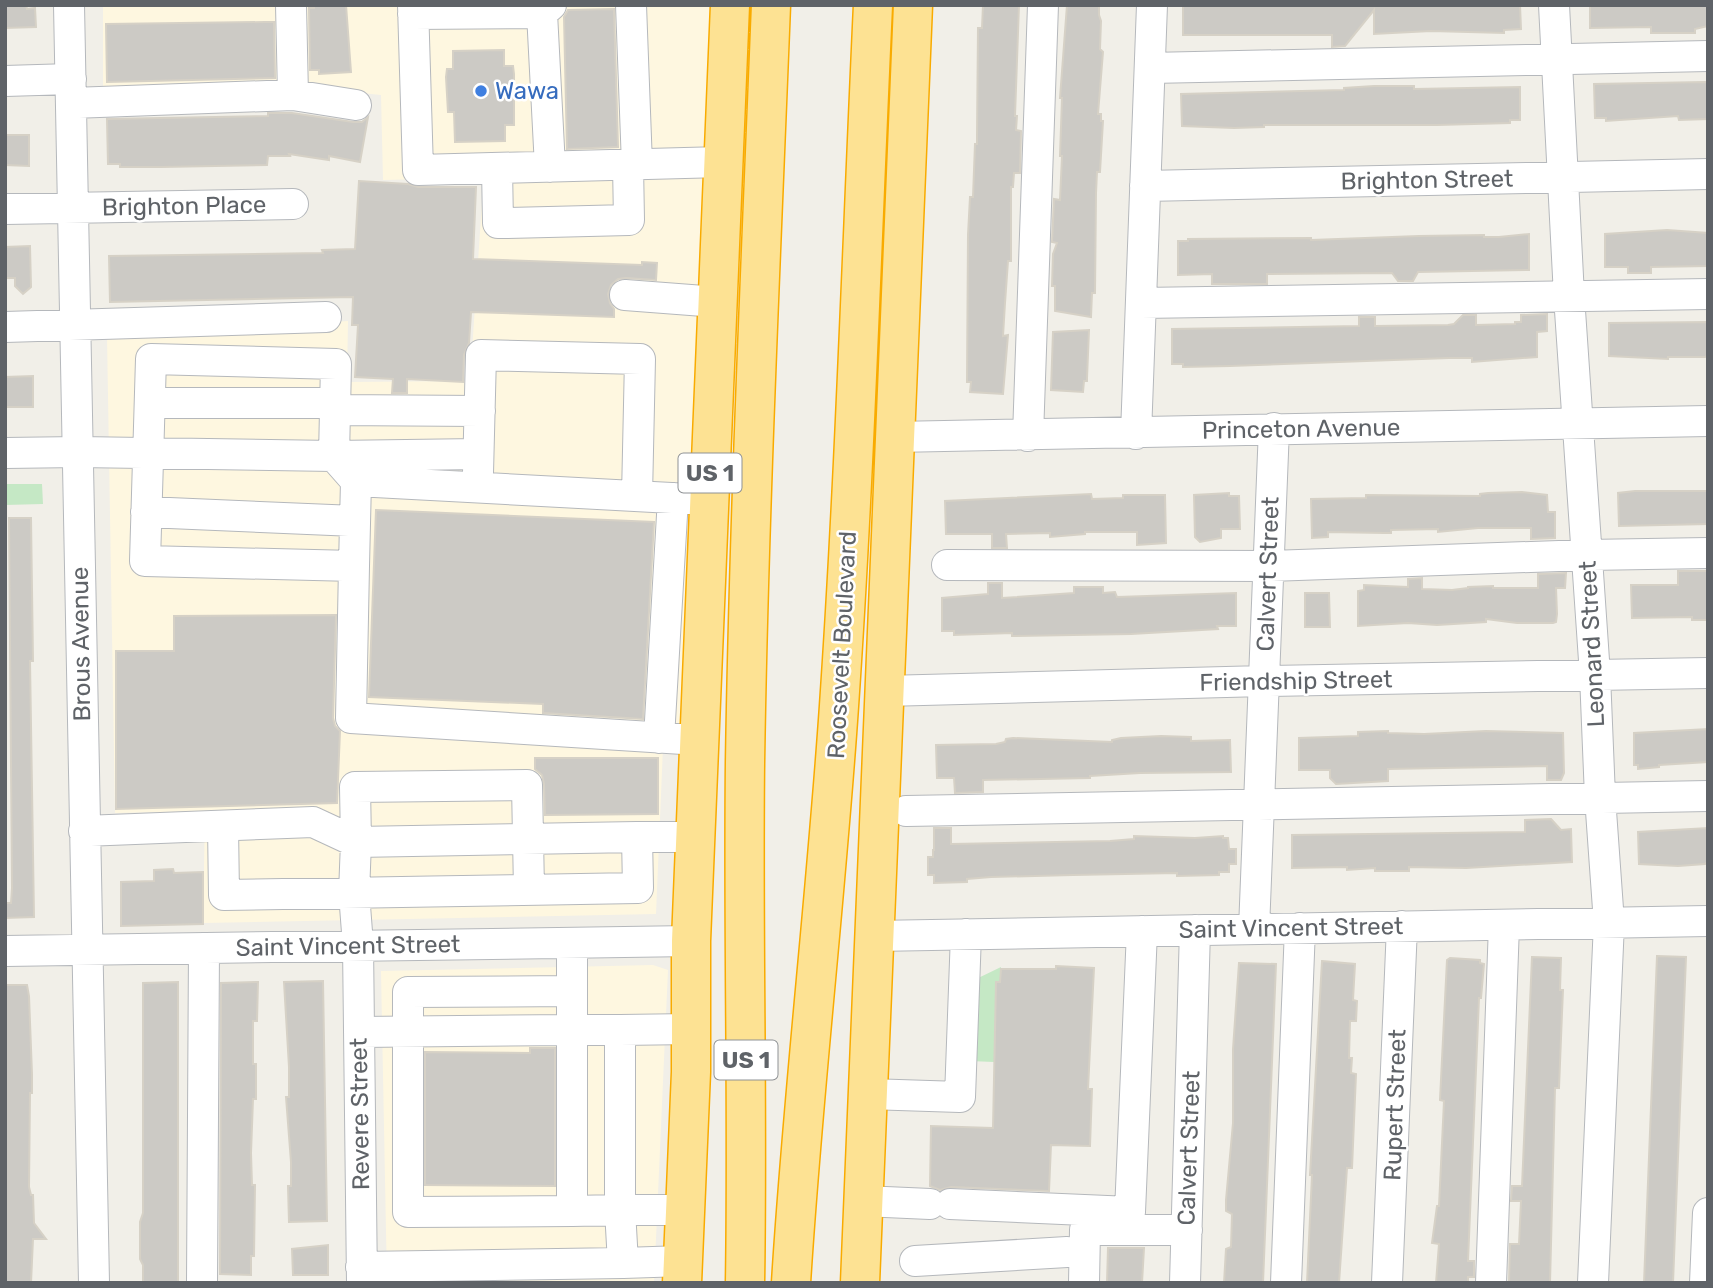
<svg xmlns="http://www.w3.org/2000/svg" width="1713" height="1288" font-family="Rubik,sans-serif">
  <style>
    .commercial { fill: #fef7e0 }
    .green { fill: #c5e8c5 }
    .building { fill: #cccac5; stroke: #d6d1c6; stroke-width: 2 }
    .lines { fill: none; stroke-linecap: round; stroke-linejoin: round }
    .minor-casing { stroke: #b5b8bc; stroke-width: 32 }
    .highway-casing { stroke: #f9ab00; stroke-width: 41 }
    .minor { stroke: #fff; stroke-width: 30 }
    .highway { stroke: #fde293; stroke-width: 38 }
    .shop-dot { fill: #3f7fe0; stroke: #fff; stroke-width: 2.5 }
    .labels { text-anchor: middle; stroke-width: 5; stroke-linejoin: round; paint-order: stroke }
    .shield { fill: #fff; stroke: #8f9295; stroke-width: 2 }
    .shield-label { font-size: 23px; font-weight: bold; fill: #5f6368 }
    .shop-label { font-size: 24px; fill: #366cbe; stroke: #fff; text-anchor: start }
    .street-label { font-size: 24px; fill: #5f6368; stroke: #fff }
  </style>
  <rect width="100%" height="100%" fill="#f1efe8"/>
  <!-- commercial -->
  <path class="commercial" d="M103,5h611l-30,743 -21,-1 -7,167 -453,9 2,-112 -90,2 -8,-477 241,-15 -1,61 123,-1 13,-194 -5,-7 -8,-2 -87,2 -2,-85 -76,-8 -202,9z
    M653,965l15,5 -14,313h-267l-6,-312z"/>
  <!-- green -->
  <path class="green" d="M5,484h37l1,20 -38,1z
    M1001,967l-1,14 -4,1 -2,80 -24,-1 2,-80z"/>
  <!-- building -->
  <path class="building" d="M5,5h21l1,4 8,-1 1,19 -31,1z
    M314,5h32l5,67 -32,2v-4h-9l-1,-62h5z
    M983,5h36l-4,111h2l-1,14 5,1 -1,42h-6l-1,14h-2v74h-3l-3,42 -2,33 5,-1 -5,59 -33,-2 1,-10h-4l1,-147 2,-38h3l2,-53h2v-7l1,-109h4z
    M1067,5h32v10l2,6 -1,28 3,3 -5,62h3v7h2l-3,51h-3l-1,21 -1,100h-3l-1,24 -36,-6v-25h-3l1,-32 4,-11 -5,-1 2,-43 6,1 2,-44h-2l2,-58h-2z
    M1183,5h337l1,24 -17,1v3l-73,-2 -57,3v-24l-29,36 -13,1v-12h-149z
    M1590,5h118v21l-13,3v4h-44v-6l-61,1z
    M614,9l4,138 -51,2 -3,-132 4,-7z
    M265,22h9l1,56 -168,4 -1,-58z
    M504,50v16h9l1,8v51h-9v16l-50,1 -1,-30h-6l-2,-35 1,-8h6v-18z
    M1705,82l3,1v36l-29,1 -1,-4 -72,5v-3h-11l-1,-34z
    M1374,86h40v3l106,-2v33h-10v3l-73,2h-173v2l-30,1 -52,-2 -1,-32 163,-4v-2z
    M268,113h24l61,9h9l6,-5 -8,45 -31,-6v4l-40,-6 1,2h-22l-1,9 -106,2h-41v-3h-12l-1,-45 161,-3z
    M5,135h24v31l-24,-1z
    M359,181l49,3 10,3h58l-3,72 169,6v-3l15,1 -1,17 -30,-2 -8,1 -7,6 -3,9 2,9 4,6v8l-143,-5 -2,31 -5,12 -1,27 -56,-3v14h-15l1,-14 -38,-2 3,-52h-6l1,-28 -243,5 -1,-46 214,-3 -1,-3 33,-1z
    M1667,230l41,3v33l-57,1v6h-23v-6h-23v-33z
    M1529,234v36l-111,2 -5,9h-15l-6,-8 -125,1v10h-55v-10l-34,1v-34h10v-2l123,-1v2l108,-4 65,-1v2h15z
    M30,246l1,41 -8,7 -8,-8v-8h-10v-31z
    M1547,314v17l-10,1v25l-65,5v-4h-23l-219,8 -47,1v-3h-11v-35l187,-3v-9h16v9l73,-1 6,-1 9,-9h13v10l39,-1v-2h6v-7z
    M1708,322v33l-3,2h-37v2l-59,-3v-33z
    M1089,330l-2,48v3h-3l-1,11 -32,-2 2,-58z
    M33,376v31h-28v-30z
    M1635,491h73v33l-89,2 -1,-33z
    M1522,492l25,3 1,17h7v26l-24,1v-11h-53l-40,4v-3l-47,1v3h-7l-56,-1v5l-16,1 -1,-39 55,-1v-3l114,1v-2l8,-1z
    M1229,493v3h10l1,33h-19v9l-21,4 -5,-5 -1,-42z
    M1091,494l1,5 31,-1v-3h42l1,48 -29,2v-13h-52v2l-35,3v-4l-44,1 1,14h-15v-14h-46l-1,-33z
    M376,510l278,12 -11,197 -100,-6v-9l-174,-7z
    M9,518h22l2,143h-3l4,256 -29,1v-15h6l1,-15z
    M1678,571h30v49h-16v-3l-60,1 -1,-33h47z
    M1566,573l-1,15h-9l1,26 -1,8 -3,1h-36l-31,-4v3l-49,3 -29,-2 -50,3v-35l6,-1v-5l44,2v-8l14,-1v11l30,1 16,-2v-1l25,-1v2h45v-14z
    M988,583h14v15l72,-5v-6h29v6l12,-1 2,5 119,-4v33h-19l1,3 -87,5 -119,2v-3l-58,2v-4h-12v-33l46,-4z
    M1305,593h24l1,34h-25z
    M336,615l-3,103 2,8 5,5 -3,72 -221,6v-158h58v-35z
    M1708,729v33l-49,3v2l-10,1 -11,1v-4h-4v-32z
    M1388,731v2l36,1 62,-3 77,2 1,40 -3,7h-14v-14l-159,3v12l-52,3 -6,-6v-8h-31v-32l59,-2v-4z
    M1161,736l30,1v4l39,-1 1,32 -91,1 -50,3v2l-107,2v12l-28,1 -1,-15h-17l-1,-33 60,-1 9,-2 1,-3 7,-1 99,4v-2l9,-2z
    M535,758h123v56l-113,1 -1,-31 -2,-9 -7,-6z
    M1551,819l10,11 10,-1 1,33 -106,6 -57,-1v4h-34v-3l-28,2v-3l-55,1v-33l233,-3v-12z
    M934,828h17v16l159,-3 24,-2v-3l61,2 28,-2v2h5l1,11h7v15h-7v8h-10v3l-42,1v-3l-104,2 -82,2 -24,2v3l-33,1v-8h-6v-18h5v-7h1z
    M1708,828v33l-3,3 -27,2 -39,-2 -1,-32z
    M173,869l1,4 29,-1v52l-82,2v-44l33,-1v-11z
    M1657,956l29,1 -13,326h-29z
    M1532,957l29,1 -1,32h3l-1,23 -3,75h-4l-5,195h-41l1,-39h9l2,-43h-10l1,-15h10z
    M1450,958l30,2v3l4,1 -3,34h-2l-11,263h6v16h-6v6h-32l3,-39 -7,-1 5,-37h2l5,-105 -4,-1 2,-41 5,-99z
    M1322,961l33,3 -2,36 4,1 -1,20h-6l-1,37h3l-1,15 5,1 -4,94h-5l-8,115h-32l5,-108h-2z
    M1239,963l37,1 -13,319h-39l2,-34 5,-2 1,-33 -6,-3v-11l7,-77v-74z
    M1056,966l38,2 -6,121h4l-2,57 -39,-1 -2,46 -98,-4 -11,3 -10,-4 1,-60 62,2 3,-146h4l1,-13h55z
    M323,981l4,240 -38,1 -1,-36h3v-24l-5,-65h3v-30l-5,-85z
    M178,982v301h-35v-18l-3,-6v-37l3,-9v-230z
    M258,982l-1,39h-4v43h3v35h-3l-2,54 1,32h3l-1,71h-3v19l-31,-1 1,-291z
    M5,985h22l2,11 3,78v19h-2l-1,94 2,8h2l1,28 12,16h-13l-2,44h-26z
    M530,1048h25v138l-130,-1v-133l105,1z
    M328,1245v30h-35l-1,-26z
    M1108,1248h36l-2,35h-35z"/>
  <g class="lines">
    <!-- minor casing -->
    <g class="minor-casing">
      <path id="minor" d="M69,5c11,426 14,852 25,1278
        M291,5l2,90
        M413,5l5,165 304,-8
        M631,5l6,160
        M1554,5l15,291 26,379 5,122 9,126 -16,360
        M542,13l8,154
        M413,14l129,-1 9,-8
        M1150,68l558,-12
        M5,81l66,-2
        M72,103l221,-8 63,10
        M497,168l1,55h9l122,-3 -1,-55
        M1145,186l563,-12
        M5,209l288,-5
        M625,295l92,7
        M1141,303l567,-9
        M5,327l321,-10
        M150,403h185
        M335,410l145,1
        M1136,434l16,-429
        M1028,436l15,-431
        M895,437l813,-16
        M5,453l74,-1 255,4 22,25 353,19
        M478,473l3,-118 159,4 -3,137
        M356,481l-2,85 -209,-5 6,-202 185,5 -2,92 144,-2
        M146,512l209,9
        M947,565l322,1 318,-11 121,-2
        M354,566l-3,152 348,22
        M885,691l379,-10 444,-8
        M659,738l14,-240
        M906,811l802,-15
        M223,826l1,69c138,-2 276,-5 414,-7l-1,-51 -281,5 -1,-55 172,-2 2,105
        M84,831l229,-9 43,20 -2,51 4,52 4,338
        M637,837h58
        M1254,929l20,-501
        M874,936l834,-15
        M5,951l686,-10
        M572,991l-164,1v220l164,-1
        M359,1032l213,-2v-87
        M868,1094l92,3 6,-163
        M863,1201l67,3
        M950,1204l180,8 12,-281
        M685,1210h-65v-180l71,-1
        M915,1261l152,-9
        M623,1263l60,-2
        M361,1267l262,-4 -3,-53 -48,1v-181h48
        M202,1283l2,-335
        M1084,1283l1,-53h102
        M1185,1283l10,-353
        M1286,1283l14,-355
        M1387,1283l15,-357
        M1491,1283l13,-358
        M1705,1283l3,-70"/>
    </g>
    <!-- highway casing -->
    <g class="highway-casing">
      <path id="highway" d="M682,1283l9,-211v-131l39,-936
        M745,1283c3,-174 -2,-347 0,-520 4,-253 16,-505 26,-758
        M791,1283c12,-193 35,-385 48,-577 16,-233 23,-467 34,-701
        M860,1283l53,-1278"/>
    </g>
    <!-- minor -->
    <use href="#minor" class="minor"/>
    <!-- highway -->
    <use href="#highway" class="highway"/>
  </g>
  <!-- markers -->
  <circle class="shop-dot" cx="481" cy="91" r="7"/>
  <g class="labels">
    <!-- shield labels -->
    <g class="shield">
      <rect x="678.5" y="453.5" width="63" height="39" rx="5"/>
      <rect x="714.5" y="1040.5" width="63" height="39" rx="5"/>
    </g>
    <g class="shield-label">
      <text x="710" y="481">US 1</text>
      <text x="746" y="1068">US 1</text>
    </g>
    <!-- shop labels -->
    <g class="shop-label">
      <text x="495" y="99">Wawa</text>
    </g>
    <!-- street labels -->
    <g class="street-label">
      <text transform="translate(1427 180) rotate(-1)" y="8">Brighton Street</text>
      <text transform="translate(184 206) rotate(-1)" y="8">Brighton Place</text>
      <text transform="translate(1301 429) rotate(-1)" y="8">Princeton Avenue</text>
      <text transform="translate(1268 574) rotate(-88)" y="8">Calvert Street</text>
      <text transform="translate(81 644) rotate(-91)" y="8">Brous Avenue</text>
      <text transform="translate(1592 644) rotate(-93)" y="8">Leonard Street</text>
      <text transform="translate(842 645) rotate(-87)" y="8">Roosevelt Boulevard</text>
      <text transform="translate(1296 681) rotate(-1)" y="8">Friendship Street</text>
      <text transform="translate(1291 928) rotate(-1)" y="8">Saint Vincent Street</text>
      <text transform="translate(348 946) rotate(-1)" y="8">Saint Vincent Street</text>
      <text transform="translate(1395 1105) rotate(-88)" y="8">Rupert Street</text>
      <text transform="translate(360 1114) rotate(-91)" y="8">Revere Street</text>
      <text transform="translate(1189 1148) rotate(-88)" y="8">Calvert Street</text>
    </g>
  </g>
  <!-- border -->
  <rect width="1713" height="1288" fill="none" stroke="#5f6368" stroke-width="14"/>
</svg>
